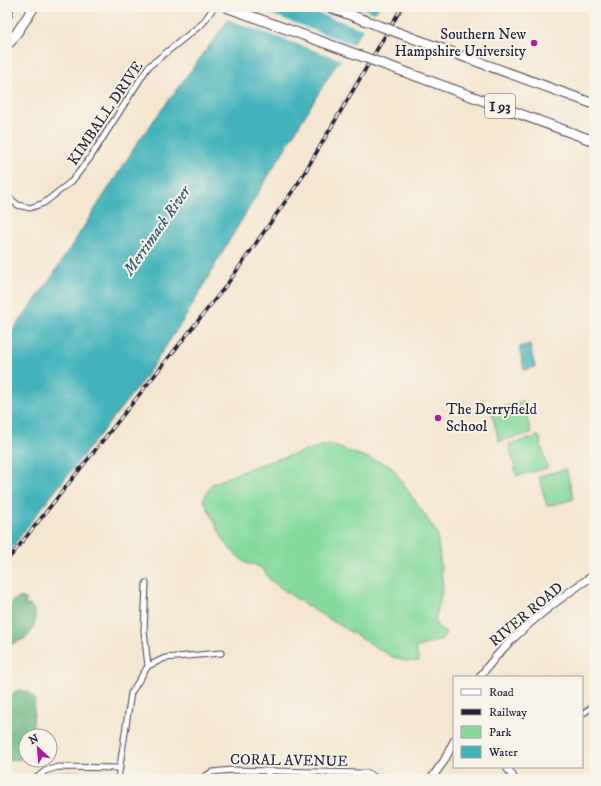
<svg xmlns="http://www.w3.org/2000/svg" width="601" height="786" font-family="'IM FELL DW Pica',serif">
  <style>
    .green { fill: #86da9c; stroke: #547e6c }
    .forest { fill: #6cba84; stroke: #476e60 }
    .water { fill: #42b2bb; stroke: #326a7b }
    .pier { fill: #f5e6d0 }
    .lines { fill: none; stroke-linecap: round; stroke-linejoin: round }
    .street-casing { stroke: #423f51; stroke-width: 7 }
    .secondary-casing { stroke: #423f51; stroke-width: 9 }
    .highway-casing { stroke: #423f51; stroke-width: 11 }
    .street { stroke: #fff; stroke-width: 5 }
    .secondary { stroke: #fff; stroke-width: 7 }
    .highway { stroke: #fff; stroke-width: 9 }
    .rail-casing { stroke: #22223b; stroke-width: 3.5 }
    .rail { stroke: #f7f3e8; stroke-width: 2; stroke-dasharray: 6; stroke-linecap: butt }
    .highway-bridge-casing { stroke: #423f51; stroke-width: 11; stroke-linecap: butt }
    .highway-bridge { stroke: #fff; stroke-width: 9 }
    .poi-dot { fill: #b5179e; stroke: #f7f3e8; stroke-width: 1.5 }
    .labels { text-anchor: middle; stroke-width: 4; stroke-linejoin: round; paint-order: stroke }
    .shield { fill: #f7f3e8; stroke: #62616f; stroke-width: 1 }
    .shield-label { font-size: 14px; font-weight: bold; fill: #22223b }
    .poi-label { font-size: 15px; fill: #22223b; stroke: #f7f3e8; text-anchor: end }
    .street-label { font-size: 15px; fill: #22223b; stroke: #f7f3e8 }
    .water-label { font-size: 16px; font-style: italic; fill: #2f5c6e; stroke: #f7f3e8 }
  </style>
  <rect width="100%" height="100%" fill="#f7f3e8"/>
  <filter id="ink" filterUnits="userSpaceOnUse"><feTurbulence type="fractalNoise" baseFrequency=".025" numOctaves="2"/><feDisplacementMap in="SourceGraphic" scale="8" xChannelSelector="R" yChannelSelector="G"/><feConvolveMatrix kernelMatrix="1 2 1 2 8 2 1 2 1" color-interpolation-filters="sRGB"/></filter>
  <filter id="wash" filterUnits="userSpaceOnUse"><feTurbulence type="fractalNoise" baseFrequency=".012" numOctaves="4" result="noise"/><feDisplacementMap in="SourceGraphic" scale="16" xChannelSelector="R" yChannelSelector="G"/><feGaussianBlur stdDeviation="0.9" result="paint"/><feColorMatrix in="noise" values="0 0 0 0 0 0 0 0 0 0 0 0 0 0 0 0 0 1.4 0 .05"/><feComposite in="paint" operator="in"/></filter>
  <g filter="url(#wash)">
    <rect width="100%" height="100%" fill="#f5e6d0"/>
    <!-- green -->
    <path class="green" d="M523,401l8,32 -32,8 -8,-31z
      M539,436l8,32 -30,8 -8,-32z
      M328,444l63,22 46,67 6,54 -8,34 3,7 8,5 -5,7 -26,8 4,13c-10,1 -18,0 -28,-5l-87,-52 -34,-24 -7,-11 -9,-5h-6l-6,-4 -12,-11 -7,-10 -20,-40 9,-15 46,-19z
      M566,469l8,30 -27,7 -8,-30z"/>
    <!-- forest -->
    <path class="forest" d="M22,597l5,3 -3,5h6c1,1 3,3 4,5 4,9 -1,25 -10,29 -5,3 -10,3 -15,7l-2,9v-30l2,-2 3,-22z
      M18,690l10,2 7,6 -3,38h-6v18l-5,5 -10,1 -4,4v-67z
      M59,772h20l9,7h-27l-4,-5z"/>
    <!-- water -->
    <path class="water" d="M238,7h141l-47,64 -106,175 -40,70 -42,63 -112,141 -25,35v-217l40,-54 93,-145z
      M530,344l5,23 -11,3 -5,-23z"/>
    <!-- pier -->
    <path class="pier" d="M236,7h15l103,38 -12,15 -115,-41z
      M301,7h56l20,7 -12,16z"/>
  </g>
  <g filter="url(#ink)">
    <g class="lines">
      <!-- street casing -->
      <g class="street-casing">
        <path id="street" d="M7,196l11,9 12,3 14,-5 28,-22 18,-23 58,-91 55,-44 11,-16
          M146,583l-2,48 4,35
          M582,714l12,-8
          M35,779l10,-8 13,-4 62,1
          M118,779l13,-86 17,-27 17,-8 56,-5
          M201,779l11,-7 20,-2 130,3h6l10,6
          M266,779l3,-7"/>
      </g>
      <!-- secondary casing -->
      <g class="secondary-casing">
        <path id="secondary" d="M480,677c26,-38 75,-76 114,-102
          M507,767l7,12
          M431,779l13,-18 10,-20"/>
      </g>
      <!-- highway casing -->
      <g class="highway-casing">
        <path id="highway" d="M7,15l2,-8
          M426,43l168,61
          M7,45l5,-5 22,-33
          M405,72l189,69"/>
      </g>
      <!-- street -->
      <use href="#street" class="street"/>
      <!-- secondary -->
      <use href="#secondary" class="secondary"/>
      <!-- highway -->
      <use href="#highway" class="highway"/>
      <!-- rail casing -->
      <g class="rail-casing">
        <path id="rail" d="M7,561l221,-278 71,-101 103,-175"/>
      </g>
      <!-- rail -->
      <use href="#rail" class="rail"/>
      <!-- highway-bridge casing -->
      <g class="highway-bridge-casing">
        <path id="highway-bridge" d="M226,7l179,65
          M329,7l97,36"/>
      </g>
      <!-- highway-bridge -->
      <use href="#highway-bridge" class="highway-bridge"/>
    </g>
  </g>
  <!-- markers -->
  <g class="poi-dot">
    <circle cx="534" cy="43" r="4"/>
    <circle cx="438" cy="418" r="4"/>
  </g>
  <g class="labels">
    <!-- shield labels -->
    <rect class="shield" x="485" y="94" width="30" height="24" rx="3"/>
    <g class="shield-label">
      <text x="500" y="111">I 93</text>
    </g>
    <!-- poi labels -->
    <g class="poi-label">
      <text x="526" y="39">Southern New<tspan x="526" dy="17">Hampshire University</tspan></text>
      <text x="446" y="414" text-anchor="start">The Derryfield<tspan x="446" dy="17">School</tspan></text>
    </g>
    <!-- street labels -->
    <g class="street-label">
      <text transform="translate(105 113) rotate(-56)" y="5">KIMBALL DRIVE</text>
      <text transform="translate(526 614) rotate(-40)" y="5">RIVER ROAD</text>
      <text transform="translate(289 760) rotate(1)" y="5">CORAL AVENUE</text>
    </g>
    <!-- water labels -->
    <g class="water-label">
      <text transform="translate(156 230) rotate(-55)" y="6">Merrimack River</text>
    </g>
  </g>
  <!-- margin -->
  <rect width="601" height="786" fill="none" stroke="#f7f3e8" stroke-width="24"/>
  <!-- legend -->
  <rect x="453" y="676" width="130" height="92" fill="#f7f3e8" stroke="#a29fa3"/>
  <rect x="461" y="689" width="20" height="6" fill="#ffffff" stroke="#a29fa3"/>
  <text x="489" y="696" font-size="12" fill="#22223b">Road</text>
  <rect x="461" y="709" width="20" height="6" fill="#22223b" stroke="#a29fa3"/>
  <text x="489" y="716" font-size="12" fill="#22223b">Railway</text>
  <rect x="461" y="726" width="20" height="12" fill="#86da9c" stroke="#a29fa3"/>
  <text x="489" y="736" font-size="12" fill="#22223b">Park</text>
  <rect x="461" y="746" width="20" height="12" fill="#42b2bb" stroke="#a29fa3"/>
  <text x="489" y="756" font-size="12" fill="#22223b">Water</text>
  <!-- north arrow -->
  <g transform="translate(38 748) rotate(334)"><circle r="19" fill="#f7f3e8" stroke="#a29fa3"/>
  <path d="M0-3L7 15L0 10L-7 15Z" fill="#b5179e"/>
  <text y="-6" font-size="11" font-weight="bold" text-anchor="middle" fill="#22223b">N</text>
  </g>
</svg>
